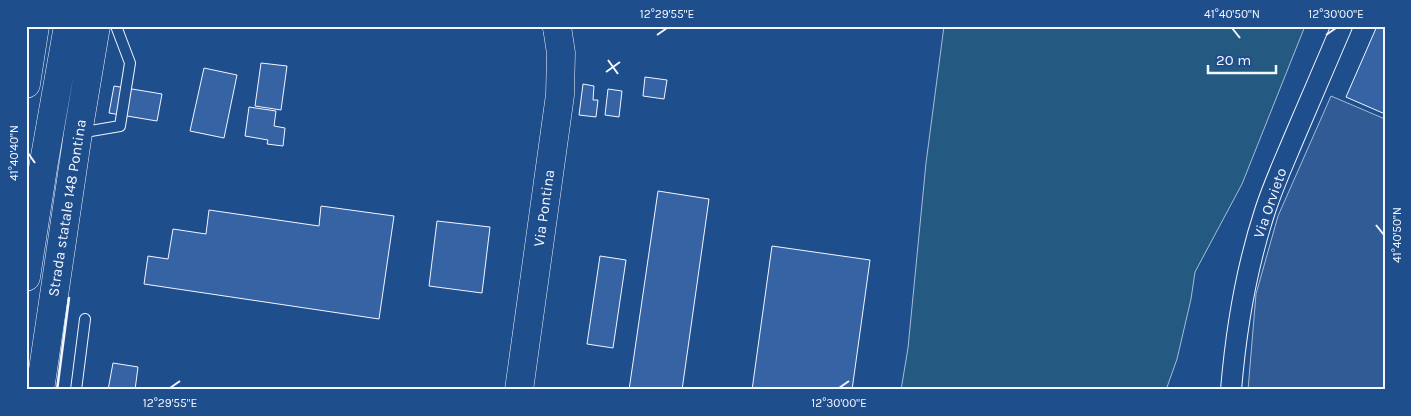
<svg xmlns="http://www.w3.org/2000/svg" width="1411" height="416" font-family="Karla,sans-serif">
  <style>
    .green { fill: #245a82; stroke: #a8bbd7 }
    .parking { fill: #305b95; stroke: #a8bbd7 }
    .building { fill: #3563a3; stroke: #f2f6ff }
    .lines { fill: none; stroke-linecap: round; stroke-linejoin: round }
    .lane-casing { stroke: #f2f6ff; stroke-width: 12 }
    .street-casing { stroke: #f2f6ff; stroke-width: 22 }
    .secondary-casing { stroke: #f2f6ff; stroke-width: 29 }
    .highway-casing { stroke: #f2f6ff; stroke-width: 29 }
    .lane { stroke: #1f4e8c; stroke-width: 10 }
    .street { stroke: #1f4e8c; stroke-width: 20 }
    .secondary { stroke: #1f4e8c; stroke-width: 28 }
    .highway { stroke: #1f4e8c; stroke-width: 28 }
    .wall { stroke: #f2f6ff; stroke-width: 2.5 }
    .ticks { fill: none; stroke: #f2f6ff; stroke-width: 2 }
    .labels { text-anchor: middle; stroke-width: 4; stroke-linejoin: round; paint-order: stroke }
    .street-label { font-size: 15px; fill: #f2f6ff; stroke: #1f4e8c }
    .neatline { fill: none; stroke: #f2f6ff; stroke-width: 2 }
    .ticks-label { font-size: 12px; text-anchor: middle; fill: #f2f6ff }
  </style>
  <rect width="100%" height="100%" fill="#1f4e8c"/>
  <!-- green -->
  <path class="green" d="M944,26h361l-63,158 -47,88 -4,27 -14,60 -11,31h-265l7,-42 18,-185z"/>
  <!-- parking -->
  <path class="parking" d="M1331,96l54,23v271h-137l8,-96 22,-78z"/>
  <!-- building -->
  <path class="building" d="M1377,26h8v88l-39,-17z
    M261,63l26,3 -6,44 -26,-4z
    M204,68l33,7 -13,63 -34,-7z
    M645,77l22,3 -3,19 -21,-3z
    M583,84l11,2 -1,14h5l-2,17 -17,-2z
    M114,86l48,8 -5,27 -48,-8z
    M608,89l14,2 -3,26 -14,-2z
    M249,107l27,4 -2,15 11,2 -2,18 -16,-2 1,-4 -23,-4z
    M658,191l51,8 -27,191h-53z
    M321,206l73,10 -15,103 -235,-35 4,-28 20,3 5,-30 33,5 3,-24 110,16z
    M437,221l53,6 -8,66 -53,-7z
    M772,246l98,14 -18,130h-100z
    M600,256l26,4 -13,88 -26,-4z
    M113,363l25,4 -3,23h-27z"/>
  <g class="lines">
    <!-- lane casing -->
    <g class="lane-casing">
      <path id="lane" d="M79,133l41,-7 10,-63 -14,-37
        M76,390l9,-71"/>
    </g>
    <!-- street casing -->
    <g class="street-casing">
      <path id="street" d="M1231,390c5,-60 15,-121 34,-179 8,-25 19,-49 29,-73 16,-37 32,-75 48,-112"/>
    </g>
    <!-- secondary casing -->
    <g class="secondary-casing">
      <path id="secondary" d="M26,84l9,-58
        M519,390l41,-295 1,-42 -4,-26"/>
    </g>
    <!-- highway casing -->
    <g class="highway-casing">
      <path id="highway" d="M557,26v1
        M26,277l18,-115 24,-136
        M40,390l38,-257 18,-107"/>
    </g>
    <!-- lane -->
    <use href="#lane" class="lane"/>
    <!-- street -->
    <use href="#street" class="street"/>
    <!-- secondary -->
    <use href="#secondary" class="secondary"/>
    <!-- highway -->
    <use href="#highway" class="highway"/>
    <!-- wall -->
    <path class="wall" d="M57,390l12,-92"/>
  </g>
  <!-- ticks -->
  <path class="ticks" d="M1232,28l8,10M657,35l10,-7M1326,35l10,-7M608,60l10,14M606,72l14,-10M28,153l7,10M1376,225l8,10M170,388l10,-7M839,388l10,-7"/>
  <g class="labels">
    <!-- street labels -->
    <g class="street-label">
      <text transform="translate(1270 203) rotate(-71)" y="5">Via Orvieto</text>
      <text transform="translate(67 208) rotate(-81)" y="5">Strada statale 148 Pontina</text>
      <text transform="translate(544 208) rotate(-82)" y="5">Via Pontina</text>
    </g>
  </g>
  <!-- border -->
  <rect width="1411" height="416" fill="none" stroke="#1f4e8c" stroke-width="55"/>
  <!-- scale -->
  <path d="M1208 65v8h68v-8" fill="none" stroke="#f2f6ff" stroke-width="2.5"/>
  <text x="1216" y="65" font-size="15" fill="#f2f6ff" stroke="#1f4e8c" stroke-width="4" paint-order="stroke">20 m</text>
  <rect x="28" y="28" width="1356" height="360" class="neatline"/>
  <g class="ticks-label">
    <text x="667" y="18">12°29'55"E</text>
    <text x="1232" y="18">41°40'50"N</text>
    <text x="1336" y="18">12°30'00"E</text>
    <text transform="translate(14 153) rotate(-90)" y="4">41°40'40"N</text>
    <text transform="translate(1397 235) rotate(-90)" y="4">41°40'50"N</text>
    <text x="170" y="407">12°29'55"E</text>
    <text x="839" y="407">12°30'00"E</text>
  </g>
</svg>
